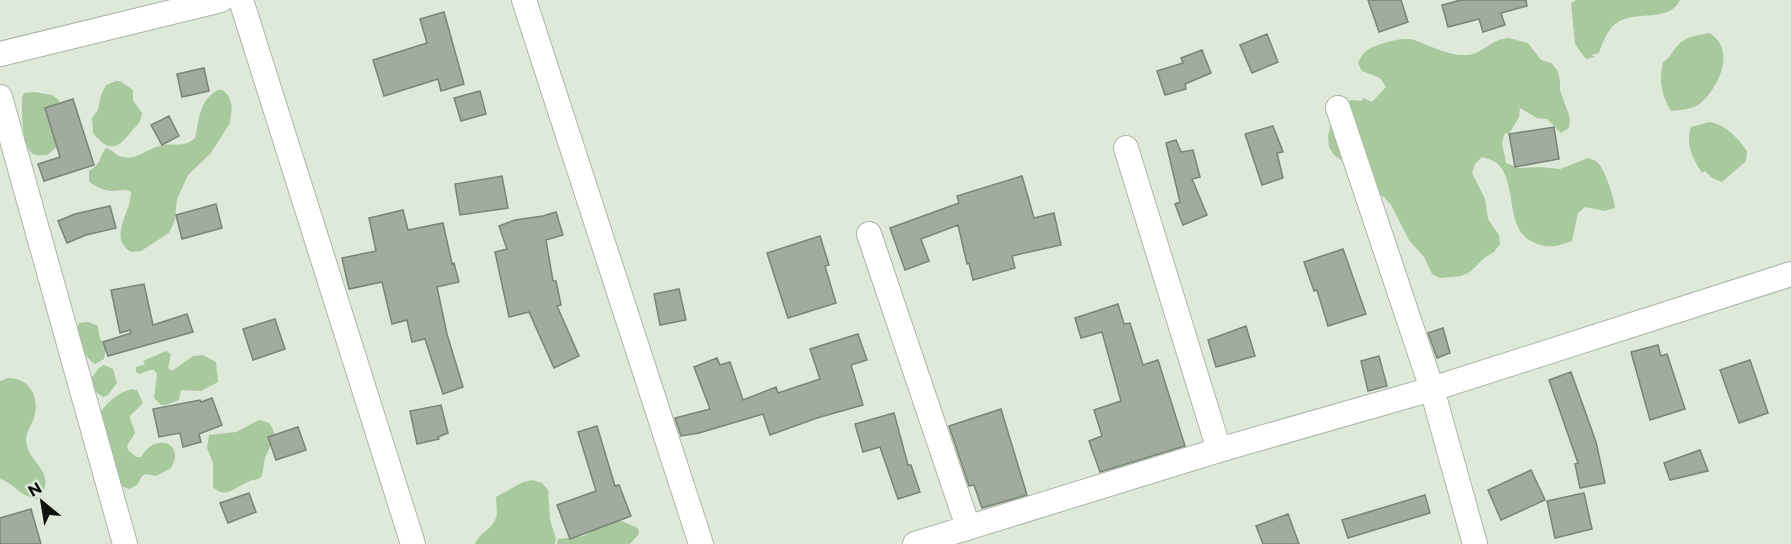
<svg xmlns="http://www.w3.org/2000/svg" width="1791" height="544" font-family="Montserrat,sans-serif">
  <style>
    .green { fill: #a8c99d }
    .building { fill: #a1ac9e; stroke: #7a8477; stroke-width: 1.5 }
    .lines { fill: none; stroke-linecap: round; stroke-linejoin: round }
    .street-casing { stroke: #abb6a7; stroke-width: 26 }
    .street { stroke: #fff; stroke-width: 24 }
  </style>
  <rect width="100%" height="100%" fill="#dee9da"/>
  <!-- green -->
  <path class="green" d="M1576,0h104c-11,25 -50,7 -68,27 -6,7 -10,17 -13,26l-8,2 4,2 -9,2 -11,-15 -4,-41z
    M1709,33c27,15 11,52 -7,69 -7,7 -21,8 -31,9 -10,-16 -12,-31 -8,-49 8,-4 10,-13 17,-19 8,-7 19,-8 29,-10z
    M1509,38l19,5 13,17 10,3 6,7 3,10v10l10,28 -1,10 -8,5 -14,-14 -10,-1 -17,-10 -1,9 -10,17 -4,-1 -3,10 4,20 13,5 21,-1 20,2 28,-11c3,1 7,2 9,4 8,7 17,36 18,46l-10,3 -20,-4 -7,6 -6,28c-14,5 -23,8 -37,2 -31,-12 -17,-56 -36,-78 -5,-5 -11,-6 -17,-8l-7,7 -3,9 13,26 3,20 11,16 1,9 -6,8 -10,6 -14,14 -9,4 -21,2 -8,-4 -8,-17 -15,-17 -18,-35 -7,-8 -9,-3 -26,-28 -15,-11 -5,-8 -1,-10 4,-21 10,-13 10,-3 10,1 1,-3 9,4 14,-15 -6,-9 -18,-7 -4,-8c2,-5 4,-9 8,-12 9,-7 38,-15 48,-11 17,6 34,16 53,15 16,-1 24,-16 42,-17z
    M116,81h4l13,9v10l9,13c-1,10 -6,13 -12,20 -14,18 -22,18 -37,0l-1,-15 6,-8 3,-15 5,-10z
    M218,90h5l6,7 3,9 -2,17 -19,30 -23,22 -11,24 -2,21 -6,13 -28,18 -10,1c-24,-15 1,-41 0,-60 -8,-5 -16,1 -25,-2 -6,-1 -9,-4 -14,-6l-3,-3v-10c14,-9 9,-13 17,-23 7,2 10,8 17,9 13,4 24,-8 36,-11 12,-4 25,3 36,-8 4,-18 4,-38 23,-48z
    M35,92l17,3 7,5 -1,46 -11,9c-5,0 -10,1 -14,-1 -12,-8 -11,-44 -11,-56l2,-5z
    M1710,122c16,3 28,16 37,29l-1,10 -24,21 -10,-4 -7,-7 -3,2c-9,-14 -17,-29 -11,-46z
    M89,322l9,4 1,10 7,13 -2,10 -9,5c-11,-7 -21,-27 -16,-41z
    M166,351l5,3 -3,14 4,3 21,-15 10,-1 13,7 2,20 -17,9 -20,-1 -2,10 -13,5h-5l-7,-7 3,-24 -3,-4h-4l-10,4 -4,-2v-5l9,-3 -2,-3z
    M104,365l9,4 4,14 -9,12 -5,2 -11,-8 -2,-9 9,-12z
    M8,378c22,0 32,19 26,40 -2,7 -8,13 -8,22 1,24 33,31 13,59 -20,-2 -23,-15 -39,-20v-98z
    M132,389l5,1 6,13c-18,19 -14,8 -8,30l-8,13 1,4 8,7h5c14,-25 45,-14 30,11l-15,8 -10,-2 -4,2 -5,9 -8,4 -8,-3 -6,-14v-11l-15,-48c8,-12 19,-21 32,-24z
    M259,420l10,3c11,13 1,22 -4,35 -2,7 -1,13 -4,19 -5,4 -7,2 -13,5 -13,5 -23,18 -35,5v-24l-6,-15 2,-13 27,-3z
    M533,480l9,3 6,7 2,30 6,19 -1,5h-80c4,-11 18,-15 21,-27 2,-5 0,-14 0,-20l27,-15z
    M619,520l19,8 1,6 -9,10h-73l1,-5 26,-3 14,-9z"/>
  <!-- building -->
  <path class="building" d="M1368,0h33l7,22 -29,10z
    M1461,0h65l1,6 -26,7 4,12 -22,7 -4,-13 -31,8 -6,-22z
    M444,12l20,72 -23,7 -3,-12 -54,17 -11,-36 54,-17 -7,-24z
    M1267,34l11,28 -26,11 -12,-28z
    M1202,50l9,23 -26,11 1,5 -21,6 -8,-24 26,-8 -2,-5z
    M204,68l5,23 -27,6 -5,-23z
    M480,91l6,23 -25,7 -7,-23z
    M73,99l21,66 -50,16 -6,-17 22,-7 -15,-49z
    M169,116l10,20 -17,9 -11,-20z
    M1273,126l10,26 -6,1 6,25 -21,7 -17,-51z
    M1554,127l5,32 -44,8 -6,-33z
    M1176,140l5,12 12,-2 7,27 -8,2 15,36 -24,10 -8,-21 5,-2 -14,-59z
    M502,176l6,32 -48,7 -5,-31z
    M1022,176l12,42 20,-5 7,32 -49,11 3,12 -42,12 -4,-17 -2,1 -9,-39 -37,14 8,22 -24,9 -15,-42 69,-25 -2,-7z
    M216,204l6,24 -40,11 -6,-24z
    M110,206l6,22 -30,7 -19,8 -9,-22 17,-7z
    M403,210l5,20 35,-7 9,41 2,-1 5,19 -22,5 10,47 16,53 -20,7 -18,-55 -13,3 -5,-22 -15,4 -10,-42 -33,7 -7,-31 34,-7 -7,-33z
    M556,212l7,23 -17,5 7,41h3l5,24 -4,1 22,50 -25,12 -25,-56 -20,5 -14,-65 12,-3 -8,-23 16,-6 28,-4z
    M820,236l9,29 -4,1 11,37 -48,15 -21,-65z
    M1343,249l23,65 -38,12 -11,-36 -3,1 -10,-29z
    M144,284l9,41 34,-11 6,18 -85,24 -5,-14 28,-9 -1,-3 -10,3 -9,-43z
    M679,289l7,31 -26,5 -6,-31z
    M1118,304l6,20 6,-1 13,42 15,-5 27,86 -85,26 -11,-31 13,-5 -8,-26 27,-9 -19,-69 -21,6 -6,-20z
    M275,319l10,30 -32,11 -10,-31z
    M1246,326l9,30 -39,11 -8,-27z
    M1443,328l7,25 -13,5 -9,-25z
    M858,334l9,26 -16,5 12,40 -46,13 -47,17 -7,-21 -64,19 -18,3 -6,-18 35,-9 -16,-42 23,-9 3,7 10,-3 13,38 33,-13 2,6 42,-14 -10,-30z
    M1658,345l3,11 6,-2 18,55 -35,11 -19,-68z
    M1379,356l8,30 -19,5 -7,-30z
    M1750,360l18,53 -29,10 -19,-53z
    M1571,372l25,70 9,41 -25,5 -5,-24 3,-1 -29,-83z
    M212,398l10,27 -23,9 2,8 -18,5 -3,-14 -21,4 -6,-28 47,-9 1,2z
    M441,405l7,28 -10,4 1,2 -22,5 -7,-33z
    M1001,409l26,86 -45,13 -8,-23 -5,1 -20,-60z
    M894,413l14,52h3l9,27 -22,7 -18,-52 -17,5 -8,-28z
    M597,426l18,60 4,-1 12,31 -61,23 -13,-34 39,-14 -18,-59z
    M298,427l8,23 -30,10 -8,-23z
    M1700,450l8,21 -38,9 -6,-17z
    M1531,470l14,30 -44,20 -13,-30z
    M249,493l7,19 -28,11 -8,-20z
    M1584,493l8,36 -37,9 -8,-37z
    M1425,495l5,18 -82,25 -6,-18z
    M31,509l10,35h-41v-26z
    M1288,514l11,30h-36l-7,-18z"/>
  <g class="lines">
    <!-- street casing -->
    <g class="street-casing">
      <path id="street" d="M241,0l172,544
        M524,0l177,544
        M0,54l221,-54
        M0,97l125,447
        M1338,108l94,281 43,155
        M1126,148l93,302
        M869,234l99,293
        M915,544l304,-94 213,-61 359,-115"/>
    </g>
    <!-- street -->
    <use href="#street" class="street"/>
  </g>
  <!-- north arrow -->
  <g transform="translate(42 502) rotate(330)" stroke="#dee9da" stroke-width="4.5" paint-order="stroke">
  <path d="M0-4.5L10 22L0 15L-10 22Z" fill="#0e120d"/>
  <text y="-9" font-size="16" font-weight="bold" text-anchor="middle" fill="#0e120d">N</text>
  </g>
</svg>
